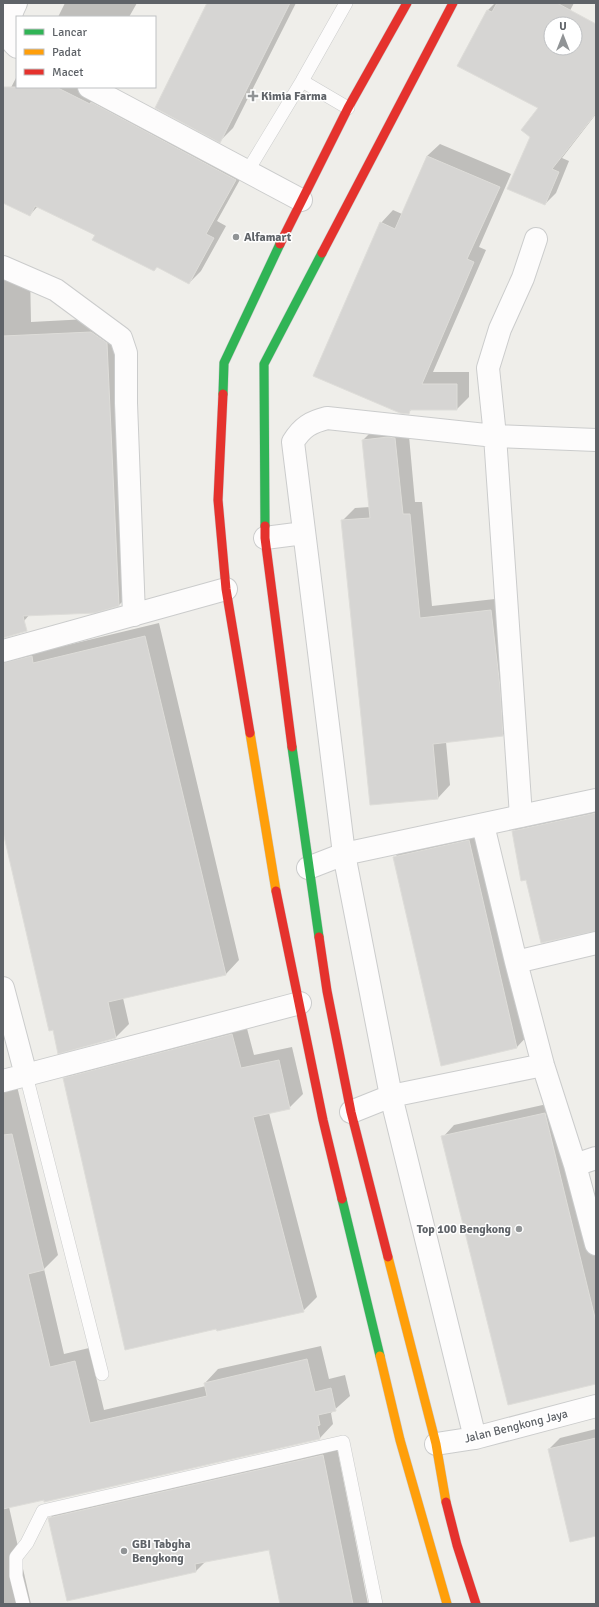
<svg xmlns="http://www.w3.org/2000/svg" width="599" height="1607" font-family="Signika,sans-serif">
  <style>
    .shadow { fill: #0003 }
    .building { fill: #d6d5d3; stroke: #deddd9; fill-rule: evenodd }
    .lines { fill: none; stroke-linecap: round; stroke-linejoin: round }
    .lane-casing { stroke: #cbcccc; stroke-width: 14 }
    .street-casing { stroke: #cbcccc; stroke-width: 24 }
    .fast-casing { stroke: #cacacb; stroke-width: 10 }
    .slow-casing { stroke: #cacacb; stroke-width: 10 }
    .jam-casing { stroke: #cacacb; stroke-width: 10 }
    .lane { stroke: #fdfcfc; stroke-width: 13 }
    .street { stroke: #fdfcfc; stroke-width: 22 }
    .fast { stroke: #30b455; stroke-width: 9 }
    .slow { stroke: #ff9f0a; stroke-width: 9 }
    .jam { stroke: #e5322d; stroke-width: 9 }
    .poi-dot { fill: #919496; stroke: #fff; stroke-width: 1.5 }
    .labels { text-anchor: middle; stroke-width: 3; stroke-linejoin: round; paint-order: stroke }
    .poi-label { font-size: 12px; font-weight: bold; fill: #5f6368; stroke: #fff; text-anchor: start }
    .street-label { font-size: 12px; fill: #5f6368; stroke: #fff }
  </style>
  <rect width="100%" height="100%" fill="#efeeea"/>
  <!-- shadow -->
  <path class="shadow" d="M65,3h72l-8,14h-71z
    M209,3h87l-63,125 -13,13z
    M495,3l2,1 1,-1h76l-11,21h-12v22l-93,20 30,-56z
    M596,40v74l-34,44 7,3 -13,32 -11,11 -14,-68z
    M17,76v11h76l154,80 -30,54 9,5 -25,45 -12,12 -151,-77 -8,9 -27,-13v-99z
    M440,144l71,30 -32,73 7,3 -53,122h36v25l-12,12h-45l-4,4 -27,-190 12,-13 9,4 25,-58z
    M3,267l27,6 1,49 75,-4 14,11 13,262 -14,14 -89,9 -6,7h-21z
    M408,425l7,77h7l10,104 72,-8 11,124 -12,13 -57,7 4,43 -12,13 -96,-277 13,-13 15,-1 -7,-67 13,-13z
    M159,623l80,337 -13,14 -103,24 6,26 -13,13 -113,-209v-178h44z
    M596,806v124l-69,-51 -14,-48 9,-9z
    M483,827l47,206 -13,14 -123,-189 14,-14z
    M245,1021l9,34 38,-8 11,47 -14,14 -20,5 48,184 -14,14 -86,17 -152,-250 13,-13z
    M16,1082l42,173 -14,14 20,85 25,-6 15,62 102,-24 -1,-3 13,-14 103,-23 8,33 16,-4 5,21 -19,17 2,11 -13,14 -311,69 22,97h-28v-519z
    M556,1102l40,138v143l-153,-246 11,-12z
    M596,1429v106l-47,-86 11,-11z
    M336,1443l32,161h-87l-11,-55 -64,12 -10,10 -128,29 -18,-82 12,-12z"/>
  <!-- building -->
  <path class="building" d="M207,3h83l-70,140 -65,-35z
    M497,3h60l39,21v89l-44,56 7,3 -14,33 -38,-16 23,-52 -9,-7 17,-22 -81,-42 30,-56 5,2zM551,24h24v24h-24z
    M3,87h53l34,17 1,-2 145,78 -30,54 8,4 -25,46 -32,-17 -3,4 -62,-31 3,-5 -60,-29 -5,10 -27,-13z
    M427,156l73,31 -33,72 7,3 -52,122h35v26h-47l-1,4 -9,-1 -87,-37 67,-154 15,7z
    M91,332l16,11 12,263 -24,7 -72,3 4,15 -24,7v-302z
    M388,437l7,1 8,76h7l10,104 71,-8 9,77 3,49 -70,8 5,55 -68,6 -29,-285 29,-2 -8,-78z
    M145,636l81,339 -118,27 8,36 -58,16 -5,-24 -4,1 -46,-199v-169l29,-7 1,7z
    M596,813v118l-55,12 -15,-63 -5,1 -9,-50z
    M469,840l48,208 -76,18 -48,-209z
    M232,1034l9,34 38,-8 11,49 -37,8 51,195 -87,19 -1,-2 -91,21 -62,-272z
    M545,1113l51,209v62l-88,21 -67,-269z
    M12,1134l32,136 -16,4 22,93 25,-6 15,62 117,-27 -3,-13 103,-24 8,33 16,-4 5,23 -18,4 2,10 -3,1 3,13 -276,63v-2l-41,9v-374z
    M596,1438v98l-26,6 -22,-93z
    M323,1455l30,149h-73l-11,-54 -74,14 1,8 -129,29 -19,-83z"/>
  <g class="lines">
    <!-- lane casing -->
    <g class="lane-casing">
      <path id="lane" d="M302,81l46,27
        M247,172l55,-91 44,-78
        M26,1075l76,299
        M23,1604l-7,-28v-19l11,-14 16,-32 300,-69 33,162"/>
    </g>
    <!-- street casing -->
    <g class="street-casing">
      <path id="street" d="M16,3c-7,14 -13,32 1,44
        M89,87l212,113
        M3,267l53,23 65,48 5,15v50l8,212
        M265,538l39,-5
        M3,651l223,-62
        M521,816l-26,-380 -7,-68 12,-39 23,-51 13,-39
        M483,825l33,137 27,103 32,100 21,79
        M308,868l36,-14 252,-54
        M516,962l80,-19
        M3,988l23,87
        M3,1081l297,-78
        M351,1112l40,-16 152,-31
        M575,1165l21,-7
        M475,1438l-84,-342 -47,-242 -51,-412c9,-15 18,-20 34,-24l168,18 101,4
        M436,1444l39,-6 121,-32"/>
    </g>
    <!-- fast casing -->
    <g class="fast-casing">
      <path id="fast" d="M223,394l1,-31 56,-119
        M265,526l-1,-162 58,-111
        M292,747l27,190
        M342,1199l38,157"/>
    </g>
    <!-- slow casing -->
    <g class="slow-casing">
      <path id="slow" d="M250,733l26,158
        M388,1257l48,187 10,58
        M380,1356l20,84 47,164"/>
    </g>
    <!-- jam casing -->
    <g class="jam-casing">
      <path id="jam" d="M280,244l68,-136 59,-105
        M322,253l131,-250
        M223,394l-5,106 8,89 24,144
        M265,526v12l27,209
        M276,891l47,229 19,79
        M319,937l8,54 24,121 37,145
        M446,1502l11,43 19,59"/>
    </g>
    <!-- lane -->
    <use href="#lane" class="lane"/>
    <!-- street -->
    <use href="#street" class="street"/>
    <!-- fast -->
    <use href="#fast" class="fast"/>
    <!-- slow -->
    <use href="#slow" class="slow"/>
    <!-- jam -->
    <use href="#jam" class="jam"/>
  </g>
  <!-- markers -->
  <g class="poi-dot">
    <path d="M251 90h4v4h4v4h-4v4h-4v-4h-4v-4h4z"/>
    <circle cx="236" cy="237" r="4"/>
    <circle cx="519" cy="1229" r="4"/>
    <circle cx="124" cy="1551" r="4"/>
  </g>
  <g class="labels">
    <!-- poi labels -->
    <g class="poi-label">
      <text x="261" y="100">Kimia Farma</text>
      <text x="244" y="241">Alfamart</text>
      <text x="511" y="1233" text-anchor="end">Top 100 Bengkong</text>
      <text x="132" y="1548">GBI Tabgha<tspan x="132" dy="14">Bengkong</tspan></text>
    </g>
    <!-- street labels -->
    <g class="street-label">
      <text transform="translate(516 1426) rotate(-14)" y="4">Jalan Bengkong Jaya</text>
    </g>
  </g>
  <!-- border -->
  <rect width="599" height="1607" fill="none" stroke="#5f6368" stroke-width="8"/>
  <!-- legend -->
  <rect x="16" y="16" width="140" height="72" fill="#ffffff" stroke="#bfc1c3"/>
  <rect x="24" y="29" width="20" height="6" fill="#30b455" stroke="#bfc1c3"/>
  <text x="52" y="36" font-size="12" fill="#5f6368">Lancar</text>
  <rect x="24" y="49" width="20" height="6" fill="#ff9f0a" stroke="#bfc1c3"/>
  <text x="52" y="56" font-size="12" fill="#5f6368">Padat</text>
  <rect x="24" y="69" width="20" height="6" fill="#e5322d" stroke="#bfc1c3"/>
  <text x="52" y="76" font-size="12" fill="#5f6368">Macet</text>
  <!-- north arrow -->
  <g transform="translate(563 36)"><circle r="19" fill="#ffffff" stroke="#bfc1c3"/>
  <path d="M0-3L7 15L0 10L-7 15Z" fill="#919496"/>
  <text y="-6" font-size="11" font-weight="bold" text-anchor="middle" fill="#5f6368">U</text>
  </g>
</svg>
